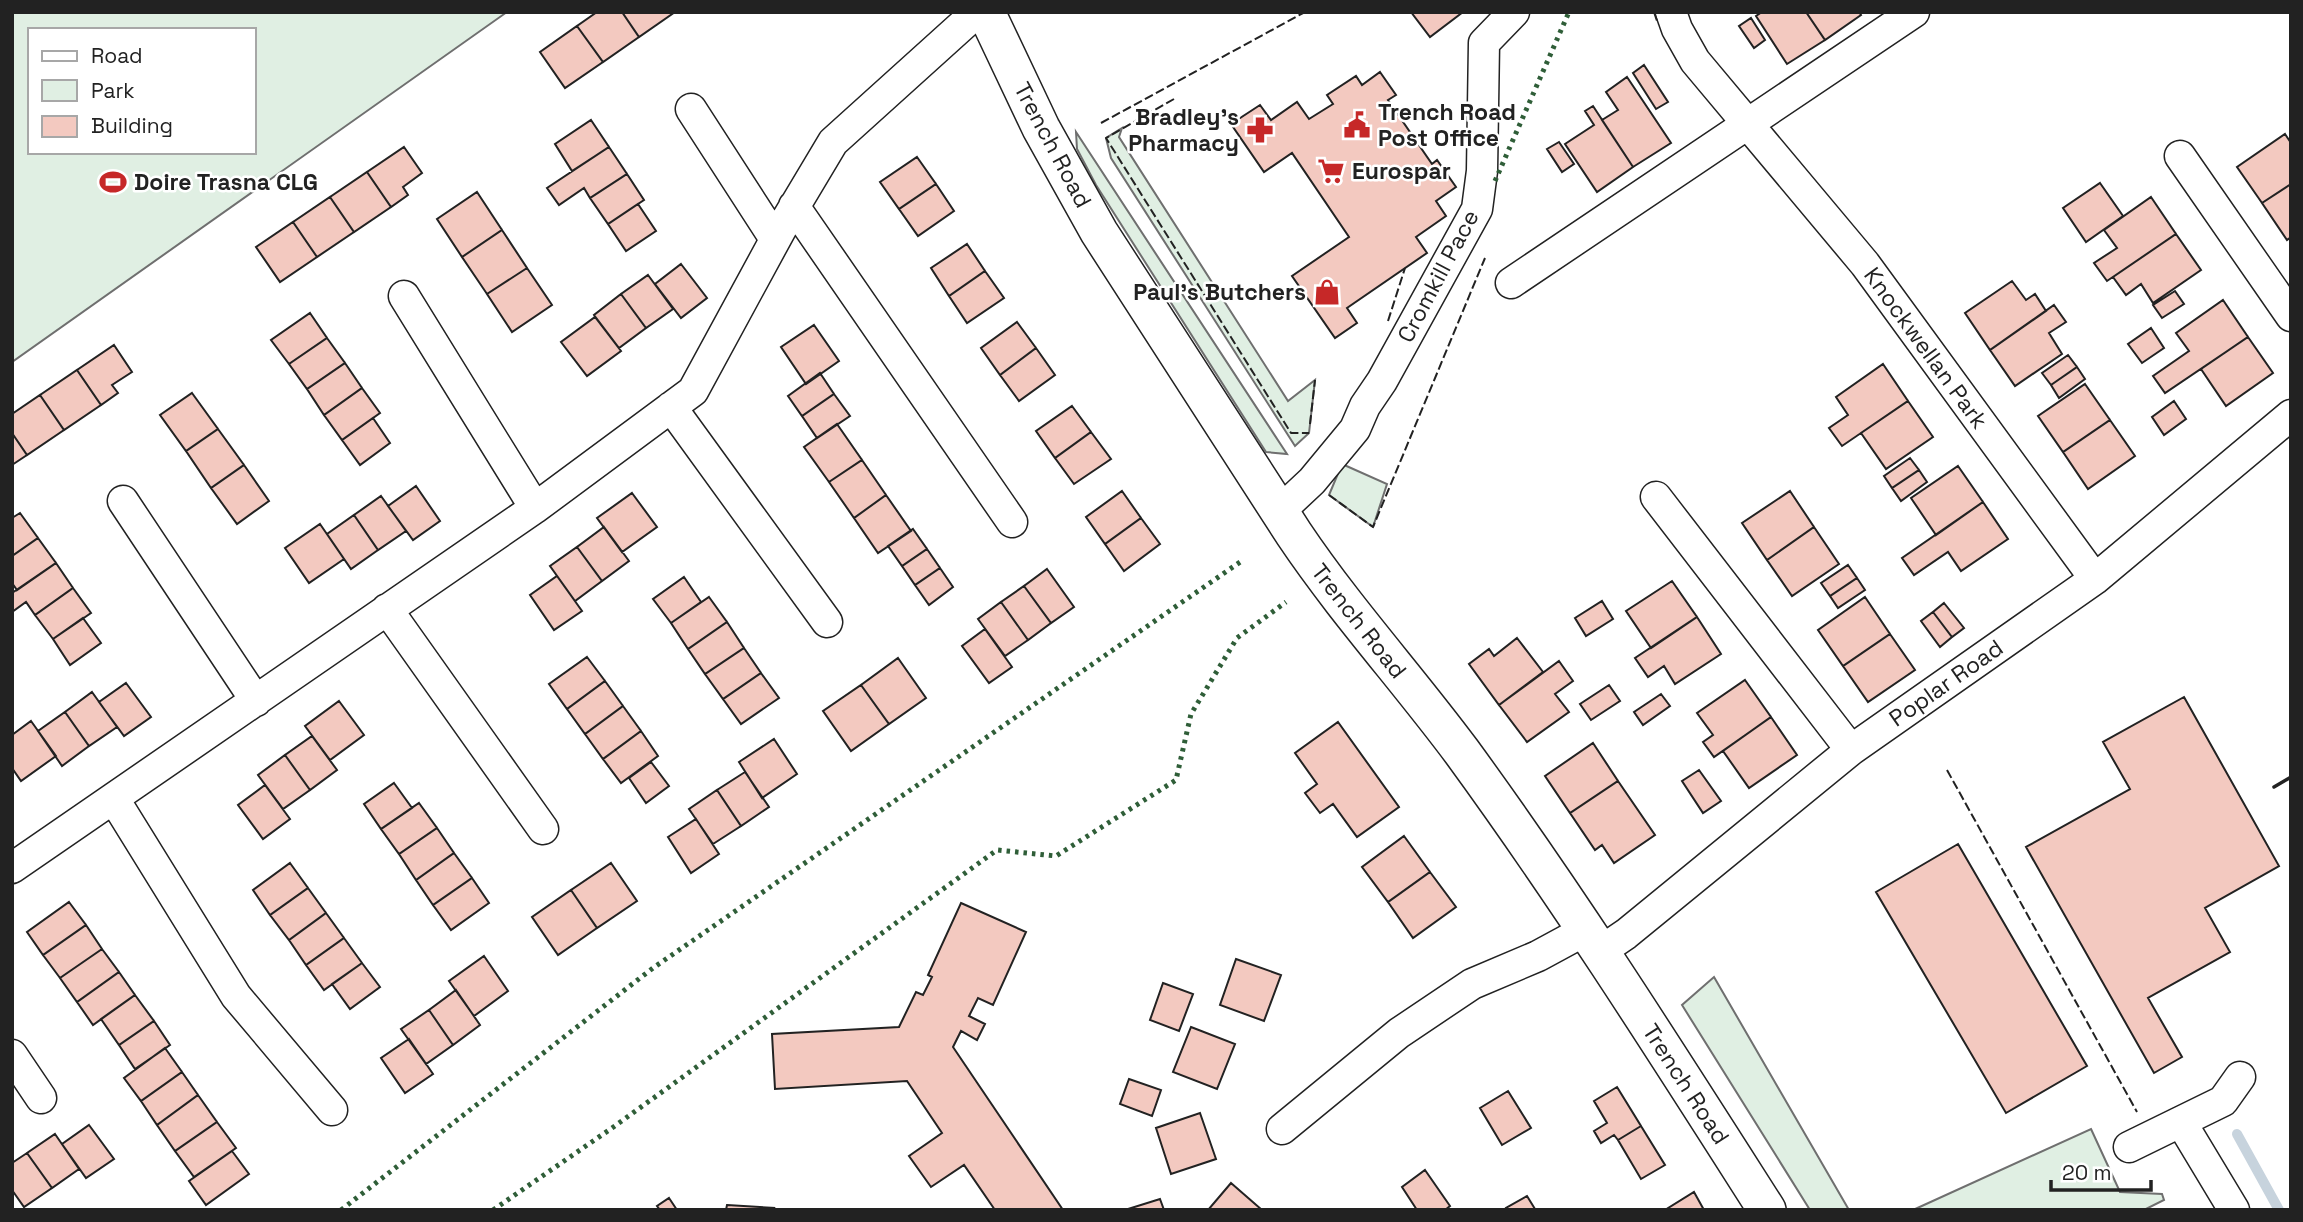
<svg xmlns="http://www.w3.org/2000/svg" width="2303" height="1222" font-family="'Space Grotesk',sans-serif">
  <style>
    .green { fill: #e0efe3; stroke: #6f6f6f; stroke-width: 2; fill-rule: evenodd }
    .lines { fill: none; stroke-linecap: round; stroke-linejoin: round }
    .stream { stroke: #c7d3dd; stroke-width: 10 }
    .building { fill: #f3c9c0; stroke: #222; stroke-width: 2 }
    .minor-casing { stroke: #222; stroke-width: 33 }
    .tertiary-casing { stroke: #222; stroke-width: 40 }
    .minor { stroke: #fff; stroke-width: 30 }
    .tertiary { stroke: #fff; stroke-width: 37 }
    .hedge { stroke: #2f5e38; stroke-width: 5; stroke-dasharray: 3.5 5; stroke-linecap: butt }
    .fence { stroke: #222; stroke-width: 2; stroke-dasharray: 9 3.5; stroke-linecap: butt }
    .wall { stroke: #222; stroke-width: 3.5 }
    .labels { text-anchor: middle; stroke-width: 5; stroke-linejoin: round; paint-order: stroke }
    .poi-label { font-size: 23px; font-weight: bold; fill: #222; stroke: #fff; text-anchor: start }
    .street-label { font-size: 23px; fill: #222; stroke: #fff }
  </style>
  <rect width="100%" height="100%" fill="#fff"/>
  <!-- green -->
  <path class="green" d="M12,12h495l-495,350zM30,30h224v122h-224z
    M1122,128l-3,9 169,264 27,-21 -6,53 -14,13 -184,-288 -5,-20z
    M1076,132l211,322 -21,-2 -170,-267 -19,-36z
    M1342,464l45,20 -14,43 -44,-32z
    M1714,977l135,233h-39l-128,-205z
    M2091,1129l29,63 42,2 2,6 -20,10h-231z"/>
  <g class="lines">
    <!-- stream -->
    <path class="stream" d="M2237,1134l42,76"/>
  </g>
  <!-- building -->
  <path class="building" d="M597,12h25l17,25 -36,25 -26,-36z
    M622,12h53l-36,25z
    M1411,12h52l-33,25z
    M1762,12h44l19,28 -38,24 -31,-48z
    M1806,12h53l2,3 -36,25z
    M1751,18l14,22 -11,8 -15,-22z
    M577,26l26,36 -38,26 -25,-36z
    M1644,65l24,37 -12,7 -23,-36z
    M1380,72l16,23 -8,5 44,64 5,-4 19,27 -20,14 10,15 -30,21 11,16 -80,55 10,15 -22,15 -43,-62 57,-39 -57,-84 -28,19 -33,-48 29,-19 11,15 26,-18 12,17 24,-15 -6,-9 29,-19 6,9z
    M1627,77l44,66 -38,24 -31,-47 16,-10 -12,-18z
    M1593,106l40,61 -36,25 -32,-48 29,-19 -9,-14z
    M591,120l18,27 -37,24 -17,-27z
    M2285,134l6,9v41l-29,19 -25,-36z
    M1559,142l15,22 -12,8 -15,-23z
    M404,147l18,26 -19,14 5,8 -17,12 -24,-35z
    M609,147l18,27 -37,24 -6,-10 -25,17 -12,-17z
    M917,157l19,27 -37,25 -19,-27z
    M367,172l24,35 -37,25 -24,-35z
    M627,174l17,26 -36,24 -18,-26z
    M2100,183l23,33 -37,26 -23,-34z
    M936,184l18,27 -36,25 -19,-27z
    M2291,184v53l-4,3 -25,-37z
    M477,192l25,38 -40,27 -25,-38z
    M330,197l24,35 -37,25 -24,-35z
    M2151,197l25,37 -69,47 -13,-18 23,-15 -13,-18z
    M638,204l18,27 -30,20 -18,-27z
    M293,222l24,35 -37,25 -24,-35z
    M502,230l25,38 -40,26 -25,-37z
    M2176,234l25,36 -48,33 -12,-19 -15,11 -13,-18z
    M967,244l18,27 -36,25 -18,-28z
    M681,264l26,34 -26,20 -26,-34z
    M527,268l25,37 -40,27 -25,-38z
    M985,271l19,27 -37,25 -18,-27z
    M648,275l25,34 -27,19 -25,-34z
    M2012,281l14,19 9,-6 11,17 -56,39 -25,-37z
    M2175,291l9,13 -22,14 -9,-13z
    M621,294l25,34 -27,20 -25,-33z
    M2223,300l25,37 -83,56 -12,-17 36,-25 -13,-18z
    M2054,305l12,17 -17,11 13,21 -47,32 -25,-36z
    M310,313l17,25 -38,26 -18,-24z
    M595,317l26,34 -34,25 -26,-34z
    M1017,322l19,26 -36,27 -19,-27z
    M814,325l25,36 -33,23 -25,-37z
    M2151,328l13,20 -22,15 -14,-19z
    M2248,337l25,36 -47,33 -25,-37z
    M327,338l18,25 -38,26 -18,-25z
    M114,345l18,27 -20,13 6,8 -17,12 -24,-35z
    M1036,348l19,27 -36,26 -19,-26z
    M2068,355l9,12 -26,18 -9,-12z
    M345,363l17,25 -38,27 -17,-26z
    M1883,364l25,37 -66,45 -13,-18 19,-13 -12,-18z
    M2077,367l8,12 -26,19 -8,-13z
    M77,370l24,35 -37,25 -24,-35z
    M820,373l14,21 -32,22 -14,-20z
    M2085,384l25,36 -47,32 -25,-36z
    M362,388l18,25 -38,27 -18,-25z
    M192,393l26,36 -32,22 -26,-36z
    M834,394l16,22 -33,22 -15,-22z
    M40,395l24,35 -37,25 -15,-22v-19z
    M1908,401l25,36 -47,32 -25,-36z
    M2174,401l12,18 -22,16 -12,-18z
    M1072,406l19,26 -36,26 -19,-27z
    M373,418l17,25 -30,22 -18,-25z
    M2110,420l25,36 -47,33 -25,-37z
    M837,424l25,36 -33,22 -25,-35z
    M218,429l26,36 -33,23 -25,-37z
    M1091,432l20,27 -37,25 -19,-26z
    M12,433l15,22 -15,10z
    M1910,458l9,12 -27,18 -8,-12z
    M862,460l24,35 -32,23 -25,-36z
    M244,465l25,36 -32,23 -26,-36z
    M1958,466l25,36 -47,33 -25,-37z
    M1919,470l8,12 -26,19 -9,-13z
    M416,486l24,35 -27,19 -25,-34z
    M1122,491l19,27 -36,26 -19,-27z
    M1790,491l24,36 -47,33 -25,-37z
    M632,493l25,34 -35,25 -25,-34z
    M886,495l25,36 -33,22 -24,-35z
    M381,496l25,35 -28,19 -24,-35z
    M1983,502l25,37 -47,32 -13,-19 -34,23 -12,-17z
    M20,513l18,25 -26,18v-38z
    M354,515l24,35 -27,19 -24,-35z
    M1141,518l19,26 -36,27 -19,-27z
    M320,524l24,35 -35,24 -24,-35z
    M604,527l25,34 -27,20 -25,-34z
    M1814,527l25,37 -47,32 -25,-36z
    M913,529l14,20 -25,17 -14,-20z
    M38,538l18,25 -39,27 -5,-7v-27z
    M577,547l25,34 -27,20 -25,-35z
    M927,549l13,19 -25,17 -13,-19z
    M56,563l17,25 -38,27 -9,-13 -14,10v-19z
    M1848,565l9,13 -27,18 -9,-13z
    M940,568l13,19 -24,18 -14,-20z
    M1047,569l27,38 -23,16 -27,-37z
    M557,576l25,35 -28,19 -24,-35z
    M684,577l17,25 -30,21 -18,-24z
    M1857,578l8,12 -27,18 -8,-12z
    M1672,581l25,36 -46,31 -25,-37z
    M1024,586l27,37 -23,17 -27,-38z
    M73,588l18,25 -38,26 -18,-24z
    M709,597l18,25 -39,27 -17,-26z
    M1865,597l25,37 -47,32 -25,-36z
    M1602,601l11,18 -27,17 -11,-18z
    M1001,602l27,38 -23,16 -27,-37z
    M1944,603l20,25 -12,9 -19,-25z
    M1933,612l19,25 -12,10 -19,-26z
    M1697,617l24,37 -46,30 -11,-18 -16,11 -13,-19z
    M83,618l18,25 -31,22 -17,-26z
    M727,622l17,26 -39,26 -17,-25z
    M985,629l27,38 -23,16 -27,-37z
    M1890,634l25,36 -47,32 -25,-36z
    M1517,638l26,34 -44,33 -30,-41 20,-15 5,7z
    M744,648l17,25 -38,26 -18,-25z
    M587,657l18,24 -38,28 -18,-25z
    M898,658l28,40 -37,26 -28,-39z
    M1559,661l14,20 -18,13 14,18 -42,30 -28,-37z
    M761,673l18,25 -38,26 -18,-25z
    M1745,680l26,37 -57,40 -11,-15 10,-7 -16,-22z
    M605,681l18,25 -38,28 -18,-25z
    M126,683l25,34 -27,19 -25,-34z
    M861,685l28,39 -38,27 -28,-40z
    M1609,685l11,16 -29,19 -11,-16z
    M92,692l25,35 -28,19 -24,-34z
    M1661,694l9,12 -27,19 -9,-13z
    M2184,697l95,169 -74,42 25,44 -82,46 34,59 -28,16 -128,-226 104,-58 -27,-47z
    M339,701l25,34 -34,25 -25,-34z
    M623,706l18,25 -38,28 -18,-25z
    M65,712l24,34 -27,20 -24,-35z
    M1771,717l26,38 -48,33 -26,-37z
    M31,721l25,35 -35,25 -9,-13v-33z
    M1338,722l61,85 -42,30 -24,-33 -13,9 -15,-20 12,-9 -22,-31z
    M641,731l17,25 -37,27 -18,-24z
    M312,736l25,34 -27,20 -25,-35z
    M774,739l23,35 -35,24 -23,-36z
    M1593,743l25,38 -48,32 -25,-37z
    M285,755l25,35 -27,19 -25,-34z
    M651,762l18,24 -23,17 -17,-25z
    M1699,770l22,31 -18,12 -21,-32z
    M745,772l24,35 -28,19 -24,-36z
    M1618,781l37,54 -41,28 -12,-18 -7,5 -25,-37z
    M394,783l18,25 -31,21 -17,-25z
    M265,785l25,34 -27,20 -25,-34z
    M717,790l24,36 -28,18 -24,-35z
    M419,803l18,25 -38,26 -18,-25z
    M696,819l23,35 -28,19 -23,-36z
    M437,828l17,25 -38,27 -17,-26z
    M1404,836l26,36 -42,30 -26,-35z
    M1958,844l129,222 -81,47 -130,-221z
    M454,853l18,25 -39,27 -17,-25z
    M290,863l18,25 -38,27 -17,-25z
    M611,863l26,38 -40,27 -26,-38z
    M1430,872l26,35 -43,31 -25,-36z
    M472,878l17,25 -38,27 -18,-25z
    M308,888l18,25 -37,27 -19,-25z
    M571,890l26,38 -39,27 -26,-38z
    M69,902l17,23 -43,30 -16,-23z
    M961,903l65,29 -33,73 -15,-7 -9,18 16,8 -8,16 -16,-9 -8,16 110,163h-68l-31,-45 -33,22 -22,-31 33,-23 -35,-52 -132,8 -3,-55 127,-7 17,-35 7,3 9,-18 -4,-2z
    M326,913l18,25 -38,27 -17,-25z
    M86,925l16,24 -42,29 -17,-23z
    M344,938l18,25 -38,27 -18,-25z
    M102,949l17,23 -42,30 -17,-24z
    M484,956l24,35 -34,25 -25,-35z
    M1236,959l45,16 -17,46 -44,-16z
    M362,963l18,24 -30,22 -18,-25z
    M119,972l16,23 -42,30 -16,-23z
    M1163,983l30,11 -14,37 -29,-11z
    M456,990l24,35 -27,20 -24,-35z
    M135,995l19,26 -35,24 -18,-26z
    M429,1010l24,35 -27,19 -25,-35z
    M154,1021l16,24 -35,24 -16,-24z
    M1191,1027l44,17 -18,45 -44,-17z
    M409,1039l24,35 -28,19 -24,-35z
    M165,1048l17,24 -41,29 -17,-23z
    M182,1072l16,23 -41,30 -16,-24z
    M1129,1079l32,11 -9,26 -32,-12z
    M1617,1087l24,39 -23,14 -4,-5 -13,8 -7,-12 13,-8 -13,-22z
    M1508,1091l23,37 -29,17 -22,-37z
    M198,1095l19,27 -42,29 -18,-26z
    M1200,1113l16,46 -45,15 -15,-46z
    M217,1122l19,26 -42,29 -19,-26z
    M89,1125l25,34 -28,19 -24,-34z
    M1641,1126l24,39 -24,14 -23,-39z
    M55,1134l24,35 -27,19 -25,-35z
    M232,1151l17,23 -43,31 -17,-24z
    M27,1153l25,35 -28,19 -12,-17v-27z
    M1425,1170l25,36 -5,4h-28l-15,-23z
    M1231,1183l31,27h-54z
    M1694,1192l10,18h-39z
    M1527,1196l8,13 -28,1 -1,-2z
    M669,1198l8,12h-17l-3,-4z
    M1160,1199l4,11h-35l-1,-1z
    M727,1205l47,3 -1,2h-47z"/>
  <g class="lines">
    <!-- minor casing -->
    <g class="minor-casing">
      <path id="minor" d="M1671,12l6,17 18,32 170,203 230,315
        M691,109l84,130
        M2180,156l111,160
        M794,206l218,316
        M1511,283l403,-271
        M404,296l131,212
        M671,407l156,215
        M1656,497l195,253
        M123,501l133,200
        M1280,511l32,-30 43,-52 10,-23 17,-25 95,-172 5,-38 2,-128 30,-31
        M387,609l156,220
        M114,799l122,197 96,114
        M12,868l523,-360 158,-117 88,-162 52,-87 144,-130
        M1601,951l25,-17 225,-184 244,-171 196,-164
        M12,1055l29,43
        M2181,1122l53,88
        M1282,1129l117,-96 73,-49 66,-28 48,-26
        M2129,1147l94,-46 17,-24"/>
    </g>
    <!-- tertiary casing -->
    <g class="tertiary-casing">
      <path id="tertiary" d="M986,12l55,116 58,104 195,302c51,76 113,144 168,218 108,148 206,303 305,458"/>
    </g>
    <!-- minor -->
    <use href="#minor" class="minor"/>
    <!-- tertiary -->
    <use href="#tertiary" class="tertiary"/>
    <!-- hedge -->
    <path class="hedge" d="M1495,181l74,-169
      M341,1210l312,-242 590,-408
      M493,1210l119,-82 385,-278 59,6 120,-76 15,-66 46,-76 49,-36"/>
    <!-- fence -->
    <path class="fence" d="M1654,12l4,12
      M1174,99l-68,39 185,295h18
      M1101,123l204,-111
      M1388,321l17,-53
      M1310,424l5,-44
      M1329,495l44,32 112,-269
      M1947,770l190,342"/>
    <!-- wall -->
    <path class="wall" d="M2274,787l17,-10"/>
  </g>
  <!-- icons -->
  <defs>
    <g id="civic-bare" transform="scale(2.1)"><path d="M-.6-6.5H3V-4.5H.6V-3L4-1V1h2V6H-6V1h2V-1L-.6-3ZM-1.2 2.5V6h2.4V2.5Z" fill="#c62828" stroke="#fff" stroke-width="2.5" paint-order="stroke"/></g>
    <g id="pharmacy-bare" transform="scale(2.1)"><path d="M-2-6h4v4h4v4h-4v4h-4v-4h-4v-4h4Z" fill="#c62828" stroke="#fff" stroke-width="2.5" paint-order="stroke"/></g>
    <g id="supermarket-bare" transform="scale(2.1)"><path d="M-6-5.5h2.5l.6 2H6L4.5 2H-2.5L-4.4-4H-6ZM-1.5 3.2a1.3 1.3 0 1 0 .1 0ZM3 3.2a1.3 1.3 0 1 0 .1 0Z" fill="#c62828" stroke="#fff" stroke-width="2.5" paint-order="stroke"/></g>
    <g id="stadium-bare" transform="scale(2.1)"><path d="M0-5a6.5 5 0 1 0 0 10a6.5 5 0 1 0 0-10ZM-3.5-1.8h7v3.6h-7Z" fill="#c62828" stroke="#fff" stroke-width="2.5" paint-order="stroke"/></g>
    <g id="shop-bare" transform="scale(2.1)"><path d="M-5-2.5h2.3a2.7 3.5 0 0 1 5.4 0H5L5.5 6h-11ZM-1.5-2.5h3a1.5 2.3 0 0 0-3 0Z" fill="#c62828" stroke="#fff" stroke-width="2.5" paint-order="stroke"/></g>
  </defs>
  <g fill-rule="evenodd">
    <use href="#civic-bare" x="1357" y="125"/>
    <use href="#pharmacy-bare" x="1260" y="130"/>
    <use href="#supermarket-bare" x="1331" y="171"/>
    <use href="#stadium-bare" x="113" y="182"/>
    <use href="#shop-bare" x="1327" y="292"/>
  </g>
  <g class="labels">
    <!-- poi labels -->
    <g class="poi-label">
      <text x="1378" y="120">Trench Road<tspan x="1378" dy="26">Post Office</tspan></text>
      <text x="1239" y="125" text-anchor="end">Bradley's<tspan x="1239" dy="26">Pharmacy</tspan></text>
      <text x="1352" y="179">Eurospar</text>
      <text x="134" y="190">Doire Trasna CLG</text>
      <text x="1306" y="300" text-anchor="end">Paul's Butchers</text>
    </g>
    <!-- street labels -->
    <g class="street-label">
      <text transform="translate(1053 145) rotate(62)" y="8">Trench Road</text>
      <text transform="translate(1438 276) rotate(-62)" y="8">Cromkill Pace</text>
      <text transform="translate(1926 348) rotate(54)" y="8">Knockwellan Park</text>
      <text transform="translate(1359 621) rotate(52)" y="8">Trench Road</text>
      <text transform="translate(1946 683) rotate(-35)" y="8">Poplar Road</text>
      <text transform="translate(1686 1084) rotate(57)" y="8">Trench Road</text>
    </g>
  </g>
  <!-- border -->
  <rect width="2303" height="1222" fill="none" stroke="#222222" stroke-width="28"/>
  <!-- legend -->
  <rect x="28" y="28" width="228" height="126" fill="#ffffff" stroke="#a7a7a7" stroke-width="2"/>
  <rect x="42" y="51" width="35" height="10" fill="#ffffff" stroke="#a7a7a7" stroke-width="2"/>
  <text x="91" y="63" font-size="21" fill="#222222">Road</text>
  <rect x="42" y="80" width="35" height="21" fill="#e0efe3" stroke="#a7a7a7" stroke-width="2"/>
  <text x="91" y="98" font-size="21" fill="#222222">Park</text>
  <rect x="42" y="116" width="35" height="21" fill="#f3c9c0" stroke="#a7a7a7" stroke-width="2"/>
  <text x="91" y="133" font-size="21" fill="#222222">Building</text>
  <!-- scale -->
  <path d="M2051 1180v10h100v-10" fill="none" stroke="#222222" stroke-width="3.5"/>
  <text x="2062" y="1180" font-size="21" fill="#222222" stroke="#ffffff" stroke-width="5" paint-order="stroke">20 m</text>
</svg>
